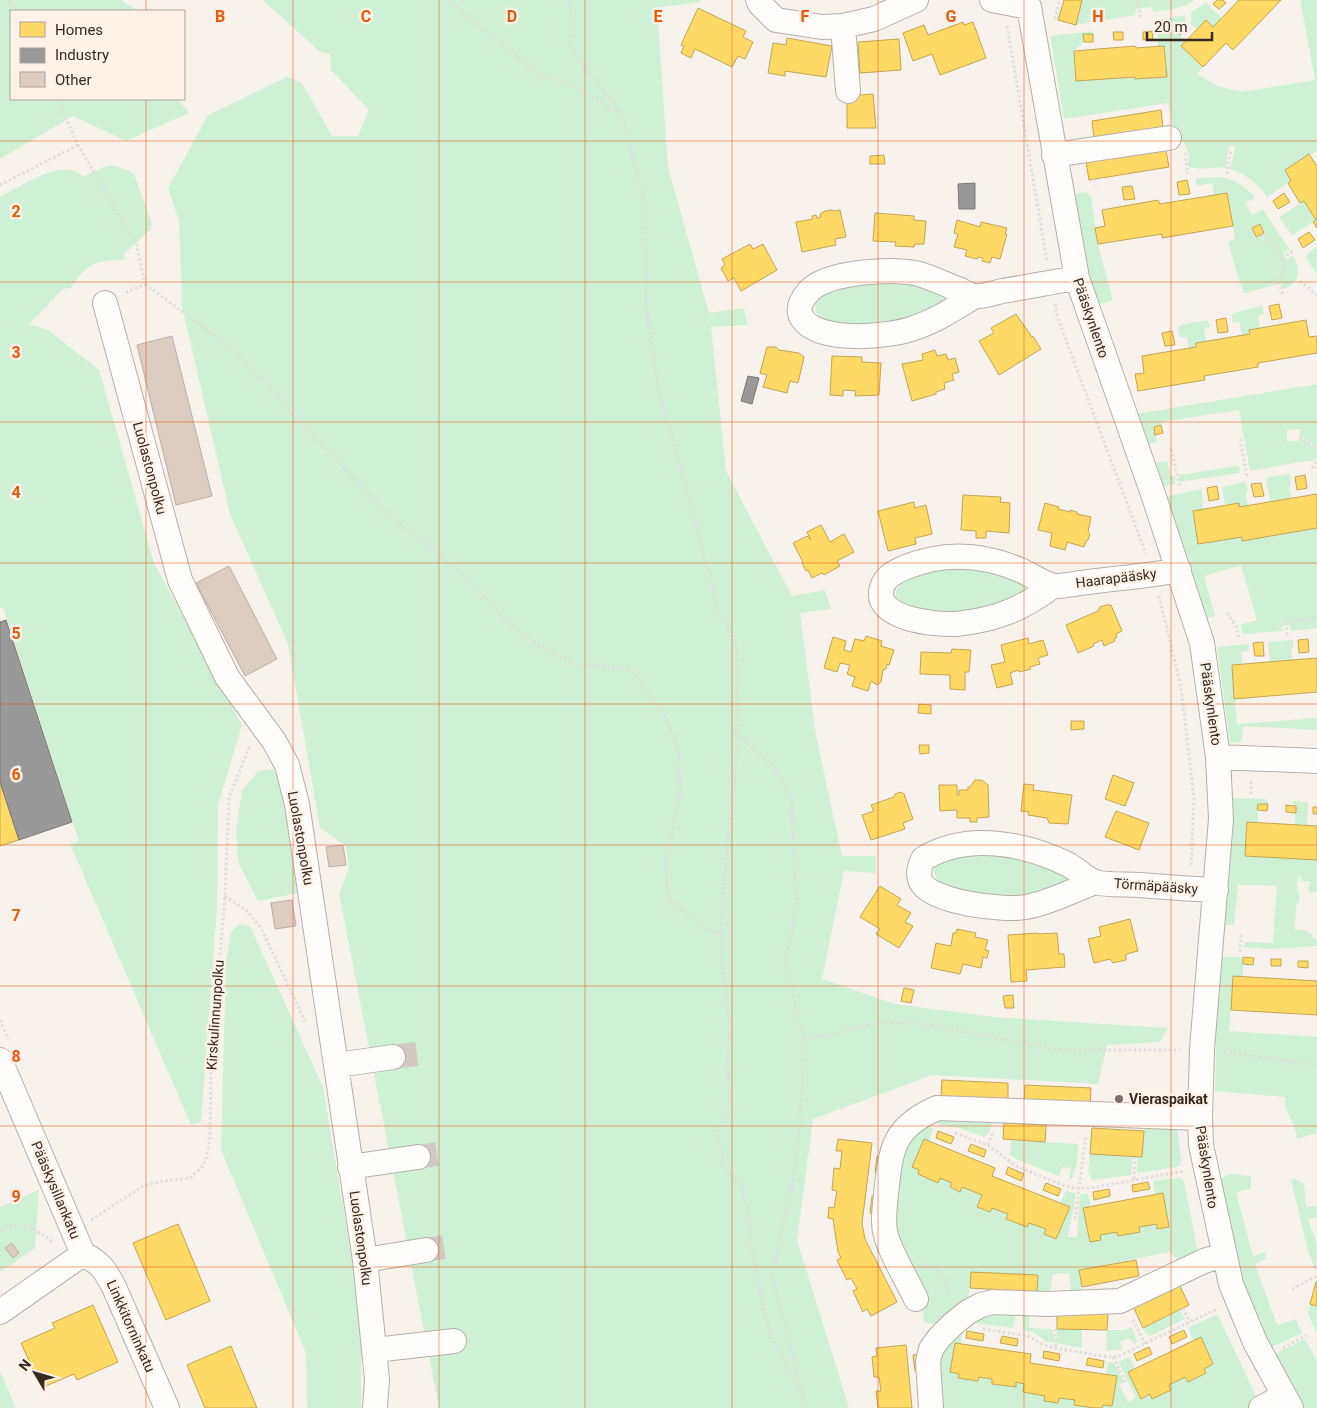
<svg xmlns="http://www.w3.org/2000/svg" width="1317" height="1408" font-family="Roboto,sans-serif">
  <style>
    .green { fill: #cef1d5; fill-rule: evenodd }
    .homes { fill: #ffd966; stroke: #c2a452 }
    .industry { fill: #999; stroke: #7b7875 }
    .building { fill: #ddcdc0; stroke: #b7b0aa }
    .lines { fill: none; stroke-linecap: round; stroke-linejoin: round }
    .minor-tunnel { stroke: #d1cac4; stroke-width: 24; stroke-dasharray: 24 12; stroke-linecap: butt }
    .minor-casing { stroke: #b6afa9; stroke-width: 26 }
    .path { stroke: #dfdedc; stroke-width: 3; stroke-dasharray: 2.5 2.5; stroke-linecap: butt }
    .minor { stroke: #fefdfc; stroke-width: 24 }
    .grid { fill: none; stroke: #e8590c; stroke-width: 1; stroke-opacity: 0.55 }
    .poi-dot { fill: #797069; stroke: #fdf1e8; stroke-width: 2 }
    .labels { text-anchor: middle; stroke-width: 5; stroke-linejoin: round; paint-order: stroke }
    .street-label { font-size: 14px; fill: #352a22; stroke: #fdf1e8 }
    .poi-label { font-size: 14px; font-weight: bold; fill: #352a22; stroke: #fdf1e8; text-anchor: start }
    .grid-label { font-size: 16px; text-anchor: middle; font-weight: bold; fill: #e8590c; stroke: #fdf1e8; stroke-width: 5; stroke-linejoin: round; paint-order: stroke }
  </style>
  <rect width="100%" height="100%" fill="#f8f2ed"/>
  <!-- green -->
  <path class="green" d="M0,0h121l17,11h-127v88h167l11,14 -63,28 -53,-25 -73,43z
    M263,0h437v2l-43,6 11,159 41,146 35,-5 4,17 -37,2 15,144 66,125 33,-6 6,19 -31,4 16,123 26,120h34v17l-32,-2 -22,108 73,25 99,13 174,11 -8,14 -53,3 -9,39 -166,-9 -119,44 -16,121 52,168h-410l-100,-515 10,-24 -3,-23 -26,-18 -32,-184 -58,-130 -48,-208 -3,-85 -11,-33 40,-73 79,-38 15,6 30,53h26l11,-26 -38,-40 -1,-16 -10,-2z
    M1082,0h112c-12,9 -27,10 -41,12l-1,-5 -16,2 -1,6 -59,10z
    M1300,0h17v151l-32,19 6,11 -24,16c-9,-14 -22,-23 -37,-28l5,-23h-6l-3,22c-11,-2 -26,3 -37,-1 -1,-13 1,-24 -14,-29l-7,-35 -104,16 -14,-83 42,-5 1,3h-10l1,8 -10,9 2,30 59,-4v2l31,-2 -2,-31 -6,1 -1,-26 28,-6 2,13 -6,-5 -6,7 11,11 -5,5 22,21 -6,7 20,12 25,6 73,-12z
    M1206,3l16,15 -9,9 -7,-7 -9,9 -6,-5v-12z
    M111,165l16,5 7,4 18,50 -2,6 -25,23 -1,7c-28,0 -37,3 -53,28l-8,1 -34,35 19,6 51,40 55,193 88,162 -24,80 -1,102 -16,215 -10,3 -121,-281 9,-3 -76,-234 -3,1v-411c19,-10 66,-42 83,-20l20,-10z
    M1216,177c15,0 28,8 38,19l1,2 -9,4 5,13 12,-5 27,40 -6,3 2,6 7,-4c8,14 8,29 -10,34l-3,-7 -5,3 -31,8 -6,-16 -10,-35 7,-3 -8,-46 -13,2 -2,-12 -16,3v-8zM1260,223l5,10 -2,1 1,4 -3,1 -1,-3 -5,2 -4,-10z
    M1086,192l5,5 7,47 15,56 -17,5 -2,-1 -22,-110z
    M1304,201l12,19 -23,15 -2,-1 -12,-17z
    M1317,247v26l-4,-4 -7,-12 1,-3z
    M853,282h55l39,14v2l-1,3 -39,22 -69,3 -18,-7 -4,-8 -1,-6 1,-5 6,-8z
    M1262,306l2,8 -6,2 2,12 -10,2v4l-8,1 -2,-12 -8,-1v-7l2,-2z
    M1208,320l2,7 -6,2 2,12 -10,2v4l-7,1 -2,-11h-7l-2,-9 2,-3z
    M1317,384v62l-17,-11 -1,-6 -12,1v11h12l1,-4 17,11v9l-3,4h-8l-52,9h-4l-11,-60 -78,12v4l-7,1 3,15 -13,3 -8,-31z
    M1167,461l4,15h4v8l-16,3 -5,-24z
    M1237,466l3,1 -1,6 -59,9 -1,-7z
    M1290,474l1,11 -2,2 3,11 -22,4 -4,-24z
    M1244,482l2,1 2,9 -2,2 2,11 -9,2v-4l-14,2 -3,-18z
    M1202,489l1,20 -10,2 6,33 43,-7 1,4 74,-13v100l-26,3 -1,-6 -9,1 1,5 -39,3 -3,-9 17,-5 -16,-55 -37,11 11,40 -8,2 -44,-121z
    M971,566l58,18 -3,8 -56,22 -44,-1 -29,-12c-2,-5 -2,-10 2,-15 5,-6 28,-15 36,-17 12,-3 25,-2 36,-3z
    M1293,640v8l-2,1 1,11 -22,2 -2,-20z
    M1249,644v7l-8,1 1,12 -10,1 5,59 80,-6v12l-74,-4 -1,14 -2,2 -10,1 -13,-96z
    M273,769l14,24 16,99 -45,9 -20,-39 -2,-31 6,-40 16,-20z
    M1230,798l36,1 2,3v2h-10v18h-11l-2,34 72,4v31l-7,2 -2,-4 2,-7 -9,-1v-6c-8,8 -2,15 -1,25 -7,6 -2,17 -6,25l2,5 6,-1 9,4 3,6 3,-1v8l-49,3 -24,-2 1,-5 28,1 4,-57 -39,-1 -4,40h-10l7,-66z
    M1293,801l15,1 -1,23h-12l1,-19h-3z
    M1010,853l57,22 -1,9c-13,4 -34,14 -47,15 -6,1 -63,-8 -68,-10 -16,-7 -26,-22 -6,-32 7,-4 54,-4 65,-4z
    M239,924l11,2 73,161 38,228v93h-54l-1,-55 -85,-203 5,-188 5,-30z
    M1221,957h22v20l-10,-1 -4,55 88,6v96l-20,6 -1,-7 -11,-26v-9l-70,-6 1,-45 -2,-3z
    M934,1113l55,8 3,3 -3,9 -5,4 -25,-9 -19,-3 -4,-4z
    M926,1122l7,7 -4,13 -6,-2 -10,27 6,3 -1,4 20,9 2,-5 12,5 -2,5 10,4 2,-5 20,8 -4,13 12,4 2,-4 16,6 -2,5 21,8 2,-4 17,6 -2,5 12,5 14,-31 -10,-5 6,-12 10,2 -8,44h9l3,-43 8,-1 3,13 -8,2 7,34 11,-2 -1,-5 17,-3 1,4 22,-4 -1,-5 18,-3 1,5 10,-7 -5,-29 -8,1 -2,-13 27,-3 4,4 14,71 -20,8 -8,-9 -91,18 3,22 -11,3 -2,-22 -16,1 -3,18h-13v-17l-66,-3 -3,28 -32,25 -11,-3 -2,-7 3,-10 -19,-36 6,-4 -2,-4 -7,3 -11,-21 1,-82z
    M1146,1126h31l4,34 -1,5 -3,2 -40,6v-16h5l2,-26z
    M1011,1140l67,4 -1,20 -5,15 -3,-1 2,-10 -9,-1 -3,9 -43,-17 -6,-4z
    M1090,1154l43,3 -2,18 -39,5 -4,-8z
    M1228,1174l23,2v13l-15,3 17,64 12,-4 1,7 -11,5 22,61 19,-6 6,14 -32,15 -18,-41 -15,-42 -19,-84z
    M1295,1179l9,5 2,23 11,-1v12l-9,1 9,26 -1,27 -8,-21 -17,-71z
    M39,1190l-4,58 -35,24v-65z
    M1310,1304l7,2v28l-9,-20z
    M1181,1310l4,9 -35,17 -4,-2 -3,-6z
    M1022,1312h8l-1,16 24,1 2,14 -8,-1 -14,-10 -10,-2z
    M1016,1313l-3,15 -36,-5 -3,-2 4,-7z
    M1216,1315l2,1 39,82 -7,10h-148l1,-3 9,1 5,-29 -11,-2 2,-13 6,1 10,20 -5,2 9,17 8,-4 -18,-36 12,-5 5,12 6,30 9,-5 3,5 18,-9 -2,-5 16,-8 3,5 18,-9 -2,-4 9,-5 -12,-26 -7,3 -6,-13z
    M1132,1327l5,14v2l-3,1 -5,-6 -9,4 3,7 -17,2 1,-21h16z
    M1057,1329h25v19l-26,-5z
    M962,1331l-1,13 -6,-1 -5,29 9,2 -1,4 20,3 1,-4 13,2v5l24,3v-5l8,2 -1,8 22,4 -1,5 14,2 1,-5 16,2 19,8h-158l2,-60 5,4 7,-7 -5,-5z
    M1305,1339l12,21v48h-13l-31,-53z
    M0,1371l16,37h-16z"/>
  <!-- homes -->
  <path class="homes" d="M1064,0h18l-6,25 -18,-5z
    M1217,0h6l3,3 -7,6 -6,-5z
    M1239,0h42l-48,50 -7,-7 -23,24 -22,-21 25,-26 7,7z
    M698,8l48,23 -3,6 10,5 -8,17 -7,-3 -6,11 -37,-18 -4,9 -10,-5 3,-7 -3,-1z
    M963,22l1,3 9,-3 13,36 -46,17 -8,-21 -19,7 -10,-28 21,-8 4,10z
    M1181,23l6,5 -7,7 -5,-6z
    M1152,31l1,8 -10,1v-8z
    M1113,32h10v8h-9z
    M1083,34h10v8h-9z
    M787,38l45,8 -6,31 -41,-6v5l-17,-3 5,-30 13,2z
    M899,39l2,31 -41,3 -2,-31z
    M1135,46l1,2 28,-2 3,31 -32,2v-2l-59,4 -2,-30z
    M873,94l3,34h-29v-32z
    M1161,110l2,17 -69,11 -2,-17z
    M1166,150l3,17 -80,13 -3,-18z
    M1309,154l8,12v62l-4,-6 3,-2 -12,-19 -4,2 -12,-20 3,-2 -6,-11z
    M884,155l1,9h-15v-8z
    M1187,180l3,14 -11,1 -2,-13z
    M1132,186l3,13 -11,1 -2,-13z
    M1227,193l6,33 -71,12v-4l-64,10 -3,-16 10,-2 -3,-16 56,-10 2,4z
    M1284,193l6,9 -12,7 -5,-8z
    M832,210l2,1 6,-1 6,27 -11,2 1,6 -34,7 -6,-30 17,-3 -1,-3 4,-1 1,3 4,-1 -1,-3 5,-3z
    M875,213l39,3v4l12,1 -2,23h-9l-1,3 -19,-1 1,-4 -23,-1z
    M957,220l23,7 1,-5 26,6 -2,6h2l-7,25 -8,-2 -2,6 -8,-2 1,-3 -5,-1 -1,2 -12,-3 2,-6 -13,-3 4,-13 -4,-1z
    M1260,224l4,9 -8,4 -4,-9z
    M1309,232l6,8 -12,8 -5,-9z
    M750,244l3,5 10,-5 14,26 -36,21 -7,-13 -6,3 -7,-13 4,-3 -3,-6z
    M1279,304l3,14 -10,2 -3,-14z
    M1016,314l16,23 1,-1 8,13 -42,26 -20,-34 15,-8 -3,-5z
    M1226,318l2,14 -10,1 -2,-13z
    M1306,320l3,17 8,-1v17l-59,10v4l-54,9 1,4 -67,11 -3,-17 9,-1 -2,-17 54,-9v-4l54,-9 -1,-4z
    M1172,331l3,14 -10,1 -3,-13z
    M767,347h9l3,3 20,3 5,4 -6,26 -8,-2 -3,12 -24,-6 4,-12 -7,-2z
    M935,350l2,6 9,-2 2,6 7,-2 4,14 -7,2 2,6 -10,3 1,6 -9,3v2l-24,7 -10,-37 21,-4 -1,-6z
    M832,356l30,1v5l19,1 -2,32 -24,1 1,-5 -13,-1v6l-13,-1z
    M1161,425l2,8 -8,2 -1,-8z
    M1305,475l2,13 -10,2 -2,-13z
    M1261,483l3,13 -10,1 -3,-13z
    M1217,486l2,13 -10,2 -2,-13z
    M1317,494v34l-75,13v-4l-44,7 -5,-33 46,-8v4z
    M963,495l38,2 -1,5 10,1 -1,30 -23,-2v7h-10v-7l-15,-1z
    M914,502l1,6 11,-3 6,29 -17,4 1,6 -28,7 -10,-40z
    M1045,503l14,4 -1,2 12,3v-2l7,2v2l14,3 -3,15 2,2 -2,6 -2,2 -2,5 -17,-5 -2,8 -15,-4 2,-13 -14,-3z
    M821,525l9,17 14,-8 10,18 -17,9 3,5 -16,9 -2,-2 -10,5 -4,-8 -2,1 -4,-8 1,-1 -10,-19 14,-7 4,4 -4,-8z
    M1106,605h5l11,26 -6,3 1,3 -3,2 1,2 -11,5 -2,-6 -9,4 1,2 -16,7 -12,-28 32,-14 2,-4z
    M866,636l16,5 -1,5 13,4 -5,15 -2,-1 -1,5 -3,1 -2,12 -4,3 -6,-4 -3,10 -16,-5 3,-9 -8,-3 3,-9 -10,-2 -3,9 -13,-4 9,-31 13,4 -2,9 7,2 4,-13 9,2z
    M1028,638l1,6 14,-4 5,15 -10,3 2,6 -10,3 1,2 -12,3 -1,-2 -8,3 3,11 -16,4 -6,-23 14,-3 -4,-17z
    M1308,639l1,13 -10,1 -1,-13z
    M1263,642l1,14h-9l-2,-13z
    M952,649l19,1 -2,22h-4v18l-15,-1v-14l-30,-1 1,-22 30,1z
    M1317,658v34l-83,7 -2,-34z
    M919,704l12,1v9l-13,-1z
    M1071,721h13v8l-13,1z
    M919,745h10v8l-9,1z
    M1113,775l21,8 -9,23 -20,-7z
    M975,780h7l6,5 1,32 -12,1v4h-7v-4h-13v-8l-17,1 -1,-26h18v10h2v-5h9v-3h2z
    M0,782l19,58 -19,6z
    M1024,784l10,1 -1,5 39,5 -4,29 -19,-1 -2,-5 -19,-3 1,-3 -8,-1z
    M901,792l3,2 9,25 -10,4 2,6 -34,11 -9,-25 12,-4 -3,-6 23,-8 1,-3z
    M1258,804h10l-1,7 -10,-1z
    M1286,805l10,1v7l-10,-1z
    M1313,807h4v7h-4z
    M1116,811l33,12 -10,27 -34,-13z
    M1247,822l70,4v34l-72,-4z
    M880,886l21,13 -4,6 14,8 -6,9 8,4 -14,22 -23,-14 4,-5 -20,-12z
    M1130,919l8,32 -12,3v6l-13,3 -3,-4 -16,4 -6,-24 13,-3 -2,-9z
    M957,929l19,4 -1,4 13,3 -3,10 4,1 -2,7 -4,-1 -2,11 -18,-4 -3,10 -29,-6 5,-25 15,3 2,-13h3z
    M1038,933v1l19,-1 2,21h5l1,13 -39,3 1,11 -16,1 -3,-47z
    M1243,957l11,1 -1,7 -10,-1z
    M1271,959h10v7h-10z
    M1298,961h10v7l-10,-1z
    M1233,976l84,5v34l-86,-5z
    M904,988l10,2 -3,13 -10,-2z
    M1013,995l1,13h-9l-2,-12z
    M942,1080l66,3v17l-67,-4z
    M1025,1085l66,3 -1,17 -66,-4z
    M1004,1123l42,2 -1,17 -42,-3z
    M1092,1128l52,3 -2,26 -52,-3z
    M938,1131l16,6 -3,7 -15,-6z
    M838,1139l34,4 -10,80 3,16 32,63 -26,14 -4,-7 -4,3 -10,-21 4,-2 -6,-11 -4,2 -10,-20 4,-2 -3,-6 -5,-33 -5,-1 1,-11 5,1 3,-17 -5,-1 2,-22 6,1 2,-18h-6z
    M924,1139l71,29 -3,8 78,31 -14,32 -12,-5 2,-5 -17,-6 -2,4 -21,-8 2,-5 -16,-6 -2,4 -13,-5 5,-12 -20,-8 -2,5 -10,-5 2,-4 -12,-5 -2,5 -20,-9 1,-4 -7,-3z
    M971,1144l15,6 -2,7 -16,-6z
    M877,1156l8,1 -3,17 -7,-1z
    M1008,1167l16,7 -3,7 -15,-7z
    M1148,1182l2,7 -17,3 -1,-7z
    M1046,1183l15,6 -3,7 -15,-6z
    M1109,1189l1,7 -16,4 -1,-8z
    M1163,1193l6,34 -12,2v-5l-18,3 1,5 -22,4 -1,-4 -17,3 1,5 -11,2 -7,-34z
    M872,1196l8,1 -2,17 -8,-1z
    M178,1224l32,77 -44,19 -33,-77z
    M1136,1260l3,16 -57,11 -3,-17z
    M971,1272l67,3 -1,17 -67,-4z
    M1178,1282l11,23 -46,23 -11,-24z
    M1316,1282h1v24l-7,-2z
    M93,1305l25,57 -41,18 -3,-6 -33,14 -20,-45 34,-15 -3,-5z
    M1057,1312l51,1 -1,17 -50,-1z
    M1184,1330l3,7 -15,7 -3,-7z
    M967,1331l17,3 -1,7 -17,-3z
    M1002,1336l16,3 -1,7 -17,-3z
    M1201,1337l12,27 -9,5 2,4 -18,9 -3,-5 -16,8 2,5 -19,9 -2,-5 -9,5 -13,-27z
    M955,1343l76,11 -1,9 87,13 -5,30 -9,-1 -1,3h-8l-20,-3 1,-5 -16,-2 -1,5 -14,-2 1,-5 -22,-4 1,-8 -8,-2v5l-24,-3v-5l-13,-2 -1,4 -20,-3 1,-4 -9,-2z
    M906,1345l6,63h-34l-2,-17h5l-2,-14h-5l-2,-20 5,-1 -1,-8z
    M231,1346l26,62h-52l-18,-43z
    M1149,1347l3,7 -15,7 -3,-7z
    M1044,1351l16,3 -1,7 -16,-3z
    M921,1354l1,17h-7l-2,-16z
    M1088,1358l16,3 -1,7 -17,-3z"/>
  <!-- industry -->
  <path class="industry" d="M975,183v26h-16l-1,-25z
    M748,376l11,2 -7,26 -11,-3z
    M6,620l66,202 -53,18 -19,-58v-160z"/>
  <!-- building -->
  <path class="building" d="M172,336l40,160 -36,9 -39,-160z
    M229,566l48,93 -32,17 -49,-93z
    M343,845l3,20 -17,2 -3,-20z
    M292,900l4,26 -21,3 -4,-26z
    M12,1243l7,10 -6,5 -8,-10z"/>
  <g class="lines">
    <!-- minor-tunnel -->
    <path class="minor-tunnel" d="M393,1057l24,-3
      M418,1157l19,-3
      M426,1250l18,-3"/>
    <!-- minor casing -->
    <g class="minor-casing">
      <path id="minor" d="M758,0l2,4 16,16 46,7 21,-1 31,-7 42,-19
        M992,0l37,7 48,271 76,216 49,149 16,114 3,62 -19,230 -2,69 1,27 30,139 24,58 36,66
        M843,26l5,65
        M1054,155l115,-17
        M975,296c-20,12 -39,25 -61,32 -24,9 -96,16 -112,-10 -6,-10 0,-19 7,-27 20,-20 83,-23 110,-17 13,4 26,10 39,15 5,2 12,7 17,7 8,1 19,-3 27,-5 25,-4 50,-9 75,-13
        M105,303l75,277 47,97 47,64 13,24 10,39 68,456 12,119 -2,29
        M1053,586c-30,23 -58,34 -97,38 -20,1 -84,-5 -74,-36 3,-12 13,-16 24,-21 38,-15 77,-13 114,3 10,4 25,15 35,16 10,0 23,-3 34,-4 30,-4 60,-6 90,-12
        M1218,757l99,4
        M1096,882c-23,8 -46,21 -70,25 -21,4 -94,-4 -105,-25 -4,-8 -1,-16 2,-23 44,-27 102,-16 146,6 9,5 19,16 29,18 14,2 28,1 42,2 25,2 51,4 76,5
        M0,1060l83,194
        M337,1065l56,-8
        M350,1167l68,-10
        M83,1254c18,9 22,16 31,33l53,121
        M365,1260l61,-10
        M916,1299c-10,-21 -23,-41 -30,-63 -4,-14 -1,-28 0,-42 5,-45 6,-66 51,-86l263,10
        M0,1312l83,-58
        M375,1350l79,-9
        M931,1408l-3,-46 3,-13 8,-11 14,-14 15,-12 13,-7 12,-3 54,2 73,-3 84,-40 19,-6
        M1261,1408l23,-12"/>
    </g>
    <!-- path -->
    <path class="path" d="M9,0l7,11
      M448,0l89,73 45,17 40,26 23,88 1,104 13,82 51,185 7,33 20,37 1,89 -15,162 -2,39v19l9,72 -2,41 2,32 -5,18 -8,17 5,20v10l20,21 9,38 -2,21 6,16 10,57 11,29 25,45
      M570,0l1,50 49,63
      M1137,0l4,19
      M1055,19l4,-17 -2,-2
      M1007,26l40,235
      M57,99l21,46 58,98 9,41 -20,9
      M1185,153l3,21
      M1227,174l4,-25
      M1095,179l1,6
      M0,185l78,-40
      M1261,235l4,6 4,-1 3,1 11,21 1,9 -6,12 5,11
      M1282,258l13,-8
      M1300,281l17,14
      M145,284l86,64 165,174 31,21 42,38 49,51 55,32 59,6 35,50 11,29 2,47 -15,68 4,36 32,25 20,10
      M1055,304l2,12 89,238
      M1300,436l17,11
      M1240,439l7,38
      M1171,449l9,39
      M1312,468l5,-8
      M1316,469l1,-1
      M1159,596l22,91 13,112 -3,67
      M1227,613l9,13 3,13
      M1287,635v-14l30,-3
      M732,732l6,2 35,32 18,31 6,108 -12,56 18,77 -1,56 -7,77 -23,105 34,132
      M1251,794v-15
      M225,896l23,16 13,16 44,93
      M1240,952l1,-18
      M0,1020l8,19
      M803,1038l27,-3 50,-13 43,2 138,26h119
      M1224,1052l93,13
      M955,1133l33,12 28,21 46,19 13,3h16l93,-17
      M988,1145l5,-13
      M1134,1179l1,-22
      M1075,1219l11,-84
      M91,1220l52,-34 20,-5 27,-3 13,-12 3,-8 4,-20 1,-77 14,-165 4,-99 21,-51
      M0,1230c21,-13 35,0 53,12
      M923,1264c16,4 25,16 26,33
      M1292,1289l25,-13
      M1183,1308l7,14
      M1133,1320l12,24
      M983,1329l45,7 16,9 10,3 54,9h9l100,-48
      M1055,1329l1,19
      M1283,1348l26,-14
      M1113,1357l12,25"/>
    <!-- minor -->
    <use href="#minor" class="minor"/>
  </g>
  <!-- grid -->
  <path class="grid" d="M146,0v11M293,0v1408M439,0v1408M585,0v1408M732,0v1408M878,0v1408M1024,0v1408M1171,0v1408M146,99v1309M0,141h1317M0,282h1317M0,422h1317M0,563h1317M0,704h1317M0,845h1317M0,986h1317M0,1126h1317M0,1267h1317"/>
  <!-- markers -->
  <circle class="poi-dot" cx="1119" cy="1099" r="5"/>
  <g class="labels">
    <!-- street labels -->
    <g class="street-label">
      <text transform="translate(1091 318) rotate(71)" y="5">Pääskynlento</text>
      <text transform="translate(150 468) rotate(75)" y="5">Luolastonpolku</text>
      <text transform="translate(1116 578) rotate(-7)" y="5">Haarapääsky</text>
      <text transform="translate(1211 704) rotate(82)" y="5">Pääskynlento</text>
      <text transform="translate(301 838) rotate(80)" y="5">Luolastonpolku</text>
      <text transform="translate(1156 886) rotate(4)" y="5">Törmäpääsky</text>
      <text transform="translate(215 1015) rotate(-86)" y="5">Kirskulinnunpolku</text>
      <text transform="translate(1207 1167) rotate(81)" y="5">Pääskynlento</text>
      <text transform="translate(56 1190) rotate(67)" y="5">Pääskysillankatu</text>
      <text transform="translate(361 1238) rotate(82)" y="5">Luolastonpolku</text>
      <text transform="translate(131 1326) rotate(66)" y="5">Linkkitorninkatu</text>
    </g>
    <!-- poi labels -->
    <g class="poi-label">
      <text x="1129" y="1104">Vieraspaikat</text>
    </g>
  </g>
  <g class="grid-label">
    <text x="220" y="22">B</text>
    <text x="366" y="22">C</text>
    <text x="512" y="22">D</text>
    <text x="658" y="22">E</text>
    <text x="805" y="22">F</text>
    <text x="951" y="22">G</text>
    <text x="1098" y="22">H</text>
    <text x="16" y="217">2</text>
    <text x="16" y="358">3</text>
    <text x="16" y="498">4</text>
    <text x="16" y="639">5</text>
    <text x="16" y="780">6</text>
    <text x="16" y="921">7</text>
    <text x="16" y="1062">8</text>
    <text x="16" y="1202">9</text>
  </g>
  <!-- legend -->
  <rect x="10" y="10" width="175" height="90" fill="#fdf1e8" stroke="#ada199"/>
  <rect x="20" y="22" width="25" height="15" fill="#ffd966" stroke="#ada199"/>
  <text x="55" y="35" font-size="15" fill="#352a22">Homes</text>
  <rect x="20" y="48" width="25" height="15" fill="#999999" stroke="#ada199"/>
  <text x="55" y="60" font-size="15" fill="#352a22">Industry</text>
  <rect x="20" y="72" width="25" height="15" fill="#ddcdc0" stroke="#ada199"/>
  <text x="55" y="85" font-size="15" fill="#352a22">Other</text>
  <!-- north arrow -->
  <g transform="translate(35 1373) rotate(308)" stroke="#fdf1e8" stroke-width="4" paint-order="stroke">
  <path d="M0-4L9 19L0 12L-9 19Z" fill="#352a22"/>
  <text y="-8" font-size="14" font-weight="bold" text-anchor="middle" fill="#352a22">N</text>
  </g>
  <!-- scale -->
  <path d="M1147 32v8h65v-8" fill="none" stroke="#352a22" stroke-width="2.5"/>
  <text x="1154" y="32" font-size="15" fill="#352a22" stroke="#fdf1e8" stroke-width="4" paint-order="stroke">20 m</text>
</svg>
